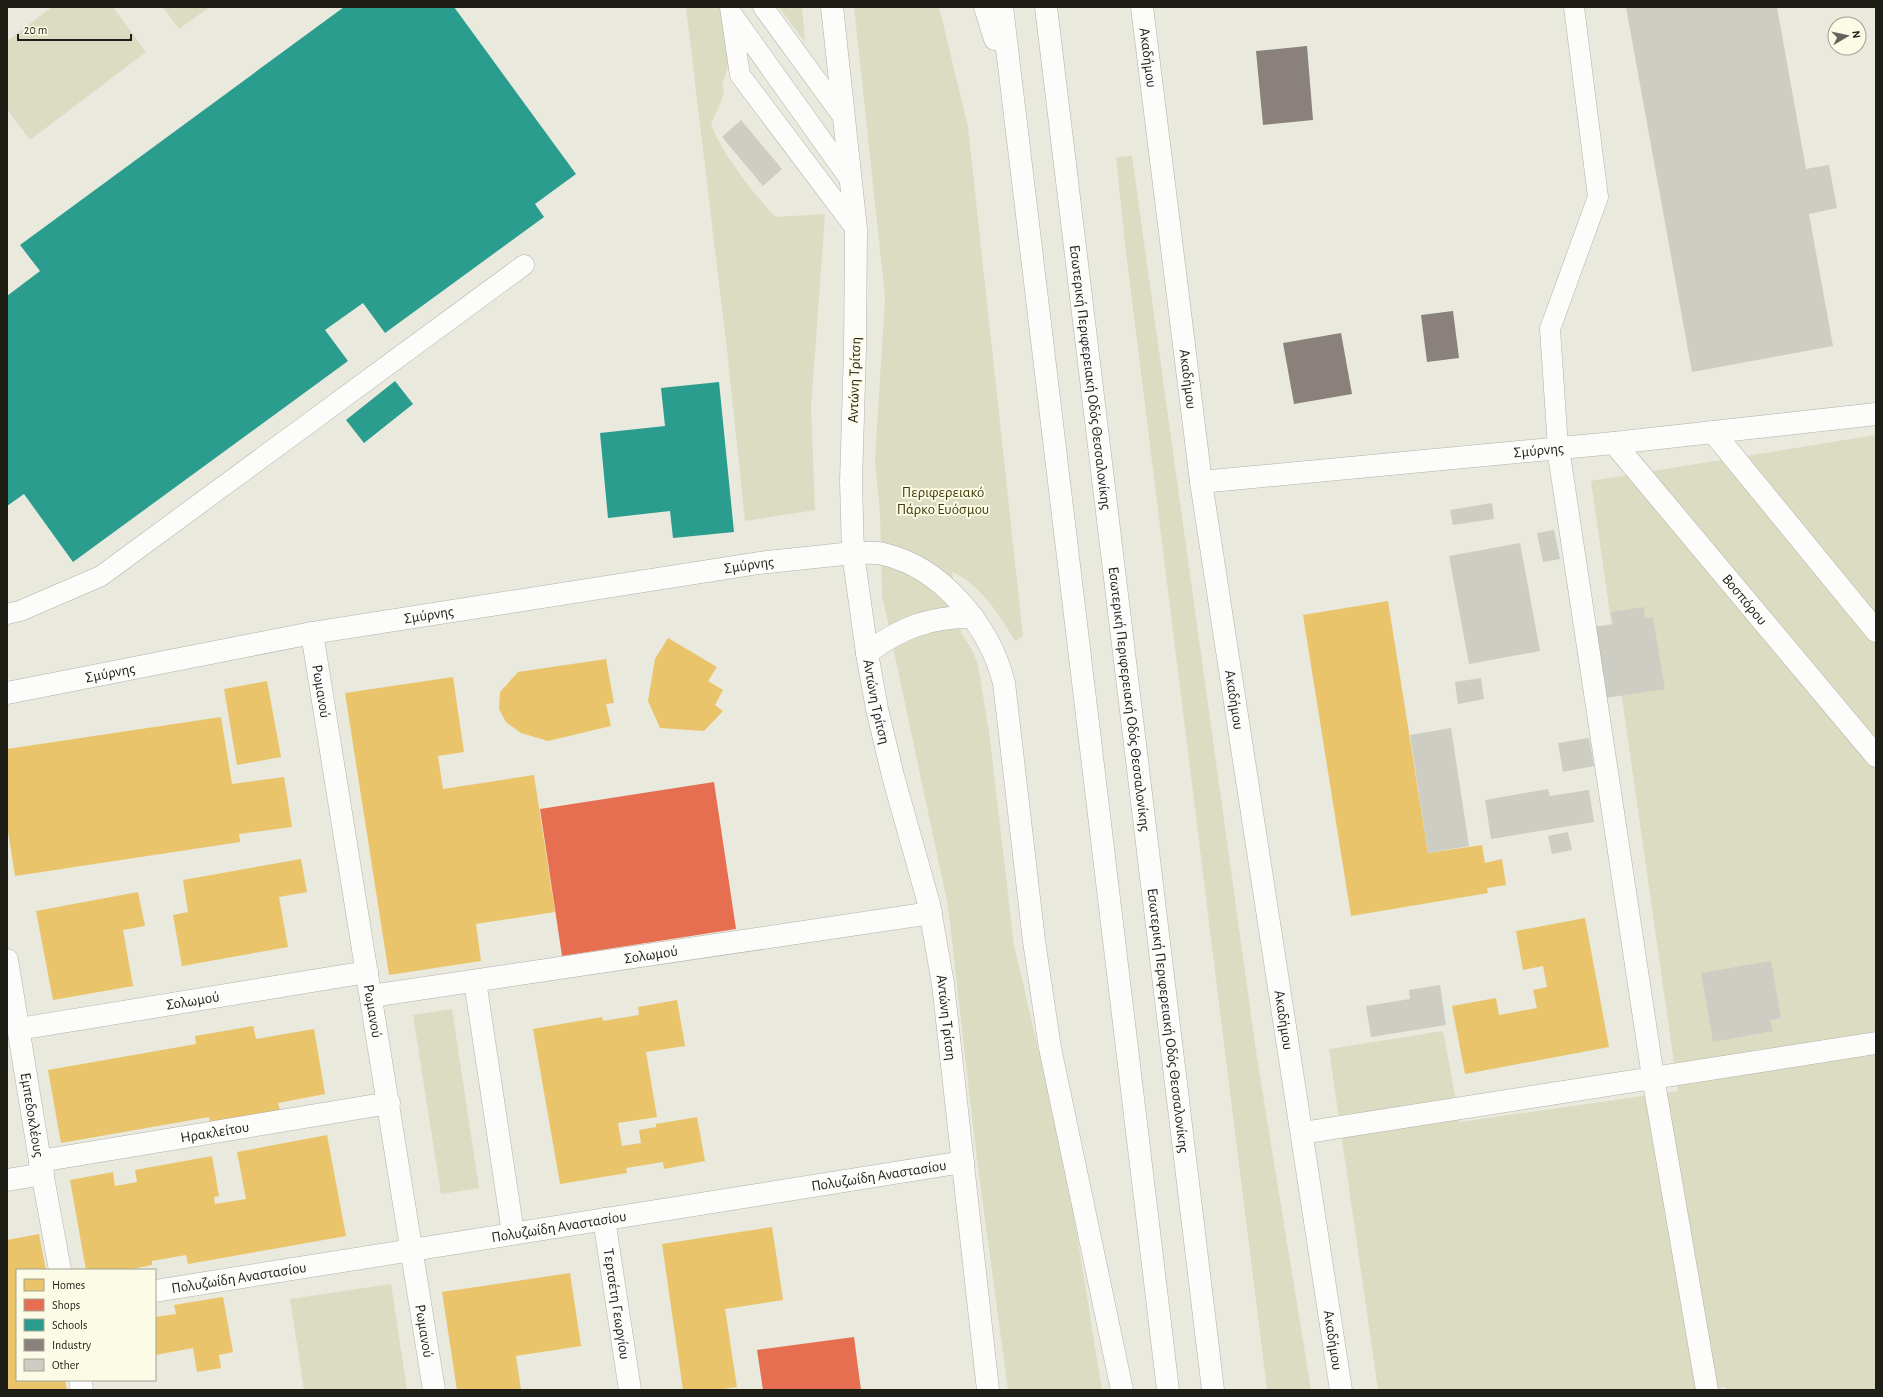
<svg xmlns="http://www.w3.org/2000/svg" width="1883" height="1397" font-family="'Alegreya Sans',sans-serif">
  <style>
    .green { fill: #dcdcc3 }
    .homes { fill: #e9c46a }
    .shops { fill: #e76f51 }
    .schools { fill: #2a9d8f }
    .industry { fill: #8a817c }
    .building { fill: #cdcdc4 }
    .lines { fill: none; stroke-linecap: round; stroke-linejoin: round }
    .service-casing { stroke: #b1b1a9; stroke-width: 21 }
    .minor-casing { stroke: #b1b1a9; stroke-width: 23 }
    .tertiary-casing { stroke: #b1b1a9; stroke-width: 23 }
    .trunk-casing { stroke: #b1b1a9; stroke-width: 23 }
    .service { stroke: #fcfcfa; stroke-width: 20 }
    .minor { stroke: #fcfcfa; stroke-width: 22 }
    .tertiary { stroke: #fcfcfa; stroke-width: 22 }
    .trunk { stroke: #fcfcfa; stroke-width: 22 }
    .labels { text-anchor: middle; stroke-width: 4; stroke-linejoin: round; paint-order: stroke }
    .street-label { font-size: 15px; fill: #1e1d16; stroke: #fcfbe6 }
    .park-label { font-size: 15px; fill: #403d0d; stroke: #fcfbe6 }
  </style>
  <rect width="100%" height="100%" fill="#e9e9de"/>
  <!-- green -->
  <path class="green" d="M52,7h61l33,45 -116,88 -23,-31v-68z
    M163,7h47l-31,22z
    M686,7h38l6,53 -8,25 2,9 -13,31c15,34 39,64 64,92l50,-3 -14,194 4,102 -70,11 -18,-171z
    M779,7h23l3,35z
    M854,7h85l29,120 55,509 -8,5c-16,-27 -34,-56 -63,-69l9,60 12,20 5,13 11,67 25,213 53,228 35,217h-94l-31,-230 -29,-254 -66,-311 -2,-83 -5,-52 10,-163z
    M1132,156l125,902 54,332h-44l-142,-1146 -9,-87z
    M1876,435v955h-150l-1,-3 -18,3h-329l-49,-341 114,-18 17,91 218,-31 -87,-610z
    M452,1009l27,179 -38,6 -28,-179z
    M391,1284l16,106h-103l-14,-91z"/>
  <!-- homes -->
  <path class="homes" d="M1388,601l40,252 54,-8 3,18 17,-4 4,26 -19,3 1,5 -137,23 -48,-301z
    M668,638l49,29 -9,14 15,9 -8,15 8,6 -19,20 -44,-3 -12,-27 7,-42z
    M606,659l8,44 -8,1 5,22 -63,15 -27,-8 -15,-11 -7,-13 1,-17 18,-20z
    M453,677l11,75 -26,4 5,33 91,-14 21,137 -79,12 5,37 -92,14 -44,-282z
    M267,681l14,76 -44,8 -13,-76z
    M221,717l11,67 52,-7 8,50 -53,7 1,8 -225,34 -8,-51v-76z
    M301,859l6,33 -28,5 9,50 -106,19 -9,-51 15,-3 -5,-32z
    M138,892l7,34 -22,4 10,56 -80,14 -17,-89z
    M1585,918l24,129 -144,27 -13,-68 44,-8 3,17 38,-7 -4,-18 14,-3 -4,-21 -20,4 -7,-39z
    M677,1000l8,46 -39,6 11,65 -39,6 4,23 19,-3 -2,-13 17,-3v-3l41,-7 8,44 -41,8 -1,-7 -37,6 1,5 -67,11 -27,-155 69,-12 1,4 36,-6 -1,-8z
    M253,1026l3,13 58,-10 11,65 -47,9 2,8 -70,12 -1,-6 -148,26 -13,-73 148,-26 -1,-8z
    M327,1135l19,101 -158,28 -2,-9 -34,6v4l-25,5h-41l-16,-90 43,-8 2,14 22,-4 -2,-12 77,-14 7,40 -5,1 1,7 31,-5 -9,-47z
    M772,1227l11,73 -58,9 12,78 -22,3h-32l-21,-146z
    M39,1234l7,36h-29v110h48l2,10h-60v-150z
    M570,1273l11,73 -65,10 5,34h-64l-15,-98z
    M223,1297l10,55 -14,3 2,13 -24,4 -4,-24 -38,7v-38l21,-3 -2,-9z"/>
  <!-- shops -->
  <path class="shops" d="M714,782l22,147 -174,27 -22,-147z
    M854,1337l7,53h-98l-6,-40z"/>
  <!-- schools -->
  <path class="schools" d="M344,7h110l122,167 -41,30 9,13 -159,116 -22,-30 -38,27 23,31 -275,201 -49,-68 -17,12v-210l33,-25 -20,-26z
    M395,381l18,23 -49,39 -18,-23z
    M719,382l15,150 -61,6 -3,-27 -62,7 -8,-85 65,-7 -4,-38z"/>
  <!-- industry -->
  <path class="industry" d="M1307,46l6,74 -50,5 -7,-74z
    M1453,311l6,47 -32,4 -6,-47z
    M1341,333l11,61 -58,10 -11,-61z"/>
  <!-- building -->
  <path class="building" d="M1626,7h151l29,162 23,-4 8,43 -28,6 24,132 -141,26z
    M741,120l41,49 -19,17 -41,-49z
    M1492,503l2,16 -41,6 -3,-15z
    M1554,530l6,29 -17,3 -6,-29z
    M1520,543l20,108 -71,13 -20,-108z
    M1644,607l1,11 8,-1 12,72 -66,10 -12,-71 26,-4 -2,-12z
    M1481,678l3,21 -26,5 -3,-22z
    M1451,728l18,118 -41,7 -18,-118z
    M1589,738l5,28 -31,6 -5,-29z
    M1548,789l2,7 39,-6 5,32 -103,17 -6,-39z
    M1568,832l4,18 -20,4 -4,-18z
    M1771,961l10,57 -11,2 3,11 -60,11 -12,-69z
    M1440,985l6,40 -75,12 -5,-31 44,-7 -1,-9z"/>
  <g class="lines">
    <!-- service casing -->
    <g class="service-casing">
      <path id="service" d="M730,7l10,68 116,154
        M763,7l81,111
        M734,17l117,164
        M1558,448l-8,-119 48,-132 -24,-190
        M7,614l13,-3 81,-35 423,-311"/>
    </g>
    <!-- minor casing -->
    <g class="minor-casing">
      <g id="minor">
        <path d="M1713,432l163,199"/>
        <path id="s1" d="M1614,443l262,313"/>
        <path d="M1558,448l95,629 54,313"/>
        <path id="s2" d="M1201,482l413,-39 262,-29"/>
        <path id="s3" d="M312,633l122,757"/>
        <path id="s4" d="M7,960l33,201 20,109"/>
        <path d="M475,981l38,252"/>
        <path id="s5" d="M371,996l560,-83"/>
        <path id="s6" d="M19,1029l348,-57"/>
        <path d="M1302,1133l574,-90"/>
        <path id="s7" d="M40,1161l349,-58"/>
        <path d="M7,1180l36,-6"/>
        <path id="s8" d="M604,1219l26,171"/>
        <path id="s9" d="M155,1291l808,-129"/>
        <path d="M80,1380l2,10"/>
      </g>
    </g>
    <!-- tertiary casing -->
    <g class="tertiary-casing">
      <g id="tertiary">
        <path id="s10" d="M832,7l24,222 -1,121 -4,131 2,72 14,100 10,56 16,67 36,128 14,80 45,406"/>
        <path id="s11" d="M1142,7l59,475 140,908"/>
        <path id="s12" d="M7,693l305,-60 447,-70 94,-10"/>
      </g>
    </g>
    <!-- trunk casing -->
    <g class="trunk-casing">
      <g id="trunk">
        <path d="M985,7l10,32"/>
        <path d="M1002,7l166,1383"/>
        <path id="s13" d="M1046,7l167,1383"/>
        <path d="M853,553c10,0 21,-1 30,1 59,13 107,73 121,129l30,258 16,107 72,342"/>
        <path d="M867,653c33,-25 64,-37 106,-36"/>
      </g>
    </g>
    <!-- service -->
    <use href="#service" class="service"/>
    <!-- minor -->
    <use href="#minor" class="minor"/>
    <!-- tertiary -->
    <use href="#tertiary" class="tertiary"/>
    <!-- trunk -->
    <use href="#trunk" class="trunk"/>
  </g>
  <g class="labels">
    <!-- street labels -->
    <g class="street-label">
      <text dy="5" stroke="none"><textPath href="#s11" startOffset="51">Ακαδήμου</textPath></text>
      <text dy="5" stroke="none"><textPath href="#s13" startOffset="373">Εσωτερική Περιφερειακή Οδός Θεσσαλονίκης</textPath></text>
      <text dy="5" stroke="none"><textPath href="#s11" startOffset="375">Ακαδήμου</textPath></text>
      <text transform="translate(854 380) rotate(-88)" y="5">Αντώνη Τρίτση</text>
      <text dy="5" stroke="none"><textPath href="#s2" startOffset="339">Σμύρνης</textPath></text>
      <text dy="5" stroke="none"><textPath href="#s12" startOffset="753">Σμύρνης</textPath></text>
      <text dy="5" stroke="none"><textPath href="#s1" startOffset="204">Βοσπόρου</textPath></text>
      <text dy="5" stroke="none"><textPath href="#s12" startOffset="429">Σμύρνης</textPath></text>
      <text dy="5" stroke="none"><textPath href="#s12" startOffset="105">Σμύρνης</textPath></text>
      <text dy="5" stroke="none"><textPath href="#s3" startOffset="59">Ρωμανού</textPath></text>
      <text dy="5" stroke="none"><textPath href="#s13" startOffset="697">Εσωτερική Περιφερειακή Οδός Θεσσαλονίκης</textPath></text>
      <text dy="5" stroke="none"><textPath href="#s11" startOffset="699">Ακαδήμου</textPath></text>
      <text dy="5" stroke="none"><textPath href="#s10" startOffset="698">Αντώνη Τρίτση</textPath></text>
      <text dy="5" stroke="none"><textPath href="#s5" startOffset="283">Σολωμού</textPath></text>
      <text dy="5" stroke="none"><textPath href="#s6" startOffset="176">Σολωμού</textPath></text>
      <text dy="5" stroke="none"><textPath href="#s3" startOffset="383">Ρωμανού</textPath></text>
      <text dy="5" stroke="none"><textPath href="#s10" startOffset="1022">Αντώνη Τρίτση</textPath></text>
      <text dy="5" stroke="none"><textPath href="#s13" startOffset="1021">Εσωτερική Περιφερειακή Οδός Θεσσαλονίκης</textPath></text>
      <text dy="5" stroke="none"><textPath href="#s11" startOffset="1023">Ακαδήμου</textPath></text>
      <text dy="5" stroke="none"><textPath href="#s4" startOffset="157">Εμπεδοκλέους</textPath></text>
      <text dy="5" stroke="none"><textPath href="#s7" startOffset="177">Ηρακλείτου</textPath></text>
      <text dy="5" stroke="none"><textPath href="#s9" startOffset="733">Πολυζωίδη Αναστασίου</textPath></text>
      <text dy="5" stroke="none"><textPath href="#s9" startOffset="409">Πολυζωίδη Αναστασίου</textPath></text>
      <text dy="5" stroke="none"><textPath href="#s9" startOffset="85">Πολυζωίδη Αναστασίου</textPath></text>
      <text dy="5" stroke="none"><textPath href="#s8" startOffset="86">Τερτσέτη Γεωργίου</textPath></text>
      <text dy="5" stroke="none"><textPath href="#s3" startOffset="707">Ρωμανού</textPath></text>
      <text dy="5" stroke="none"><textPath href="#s11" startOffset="1347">Ακαδήμου</textPath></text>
    </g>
    <!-- park labels -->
    <g class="park-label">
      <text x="943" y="497">Περιφερειακό<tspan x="943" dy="17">Πάρκο Ευόσμου</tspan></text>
    </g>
  </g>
  <!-- border -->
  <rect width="1883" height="1397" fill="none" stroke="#1e1d16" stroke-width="16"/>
  <!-- legend -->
  <rect x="16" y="1269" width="140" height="112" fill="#fcfbe6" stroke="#a3a293"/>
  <rect x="24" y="1279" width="20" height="12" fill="#e9c46a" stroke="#a3a293"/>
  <text x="52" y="1289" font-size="12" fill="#1e1d16">Homes</text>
  <rect x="24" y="1299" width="20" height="12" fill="#e76f51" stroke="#a3a293"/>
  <text x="52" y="1309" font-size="12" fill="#1e1d16">Shops</text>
  <rect x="24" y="1319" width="20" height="12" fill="#2a9d8f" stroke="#a3a293"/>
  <text x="52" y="1329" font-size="12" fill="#1e1d16">Schools</text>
  <rect x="24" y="1339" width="20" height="12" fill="#8a817c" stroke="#a3a293"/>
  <text x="52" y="1349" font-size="12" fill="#1e1d16">Industry</text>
  <rect x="24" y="1359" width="20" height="12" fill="#cdcdc4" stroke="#a3a293"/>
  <text x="52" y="1369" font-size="12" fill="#1e1d16">Other</text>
  <!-- north arrow -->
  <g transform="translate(1847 36) rotate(81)"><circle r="19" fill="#fcfbe6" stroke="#a3a293"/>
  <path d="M0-3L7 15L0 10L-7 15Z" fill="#65645c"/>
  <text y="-6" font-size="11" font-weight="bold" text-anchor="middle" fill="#1e1d16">N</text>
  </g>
  <!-- scale -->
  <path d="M18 34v6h113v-6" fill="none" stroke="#1e1d16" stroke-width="2"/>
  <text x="24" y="34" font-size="12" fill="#1e1d16" stroke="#fcfbe6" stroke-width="3" paint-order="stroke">20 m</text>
</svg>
